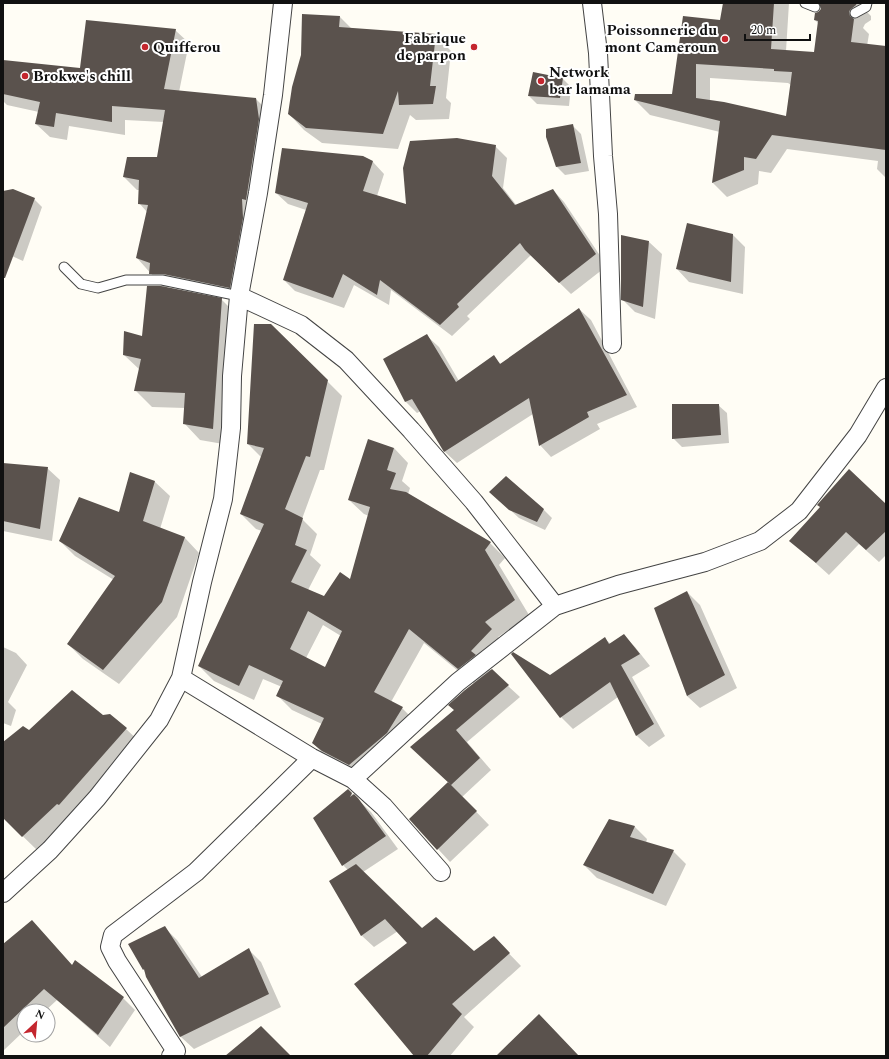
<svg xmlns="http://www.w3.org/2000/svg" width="889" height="1059" font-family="Spectral,serif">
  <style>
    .shadow { fill: #0003; fill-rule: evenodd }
    .building { fill: #5a524d; fill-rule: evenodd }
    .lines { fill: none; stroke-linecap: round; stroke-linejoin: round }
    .service-casing { stroke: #444; stroke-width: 11 }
    .minor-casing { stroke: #444; stroke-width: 20 }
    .service { stroke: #fff; stroke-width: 9 }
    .minor { stroke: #fff; stroke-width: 18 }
    .poi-dot { fill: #c4262e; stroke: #fff; stroke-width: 1.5 }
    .labels { text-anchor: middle; stroke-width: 4; stroke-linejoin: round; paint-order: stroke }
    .poi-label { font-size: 15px; font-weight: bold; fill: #111; stroke: #fff; text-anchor: start }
  </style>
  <rect width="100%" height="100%" fill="#fffdf5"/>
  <!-- shadow -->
  <path class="shadow" d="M724,3h65l-3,48 29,2 4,-29 -4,-4 7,-13 -2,-4h38l13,13v4l-6,4 -2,4 6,6 -2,12 19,5v127l-9,-9 1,-8 -91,-12 -16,24 -12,-2 -1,13 -31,13 -14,-14 7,-51 -70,-17 -15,-15 38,-5 48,-73zM710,78l78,5 3,2 -5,33 -76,-17z
    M303,15l37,2 12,12 83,6 16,16 -5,47 5,5 -2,16 -33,1 -6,-5 -12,34 -76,-6 -18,-13 -15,-16 13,-58z
    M175,30l14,13 -10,49 77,7 14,14 -27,188 -66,-14h-10v1l54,11 17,17 -9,129 -29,-5 -16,-17 1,-15 -33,-1 -17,-17 5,-20 -16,-15 19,-18 20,-50 -26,-29 10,-46 -8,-9v-13h-2l-13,-13 34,-19 6,-36 -39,-2v15l-56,-9 -2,14 -17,-3 -14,-13 3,-12 -32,-7 -4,-4v-40l78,8z
    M534,74l29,5 8,8 -2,19 -32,-2 -8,-8z
    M572,125l9,9 8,37 -24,4 -8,-8z
    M495,146l12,12 -4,30 14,18 36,-16 11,12 43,64 -36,28 -40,-39 -64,61 3,3 -18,17 -61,-46 -2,15 -35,-20 -10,23 -49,-17 -11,-11 22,-70 -18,-6 -12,-11 87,-36 10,5 11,12 -7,22 30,9z
    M3,192l31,7 8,8 -19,54 -20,-9z
    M733,235l12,12 -2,47 -54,-12 -12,-13z
    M649,242l13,12 -7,65 -20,-7 -13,-13z
    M579,309l12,11 46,87 -40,17 3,5 -49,28 -11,-12 -7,-31 -76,49 -12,-11 -24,-41 -4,2 -11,-11 21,-66 12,11 20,34 34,-24 8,7z
    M327,381l15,15 -18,74h-4l-18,49 15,15 -7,21 11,10 -13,25 16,7 27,-17 18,-64 -5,-2 -15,-14 45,-52 14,15 -6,18 8,7 -2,6 82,49 15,15 -6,7 30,50 -31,22 7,7 -20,21 35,32 -53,45 24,28 -29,27 27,28 -39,37 -12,-13 11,-66 6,-73 19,-26 -50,-41 -33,59 11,6 14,14 -15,26 -37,31 -37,-21 -14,-15 9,-19 -30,-14 -14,-14 4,-9 -19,-8 -9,21 -40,-19 -15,-15 63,-135 -6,-2 -15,-15 21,-56 -14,-14zM323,625l18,11 -16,32 -19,-10z
    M718,405l9,8 2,30 -47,4 -9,-9z
    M3,464l44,4 13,12 -8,61 -49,-10z
    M131,473l24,9 15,14 -10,33 25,9 14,15 -22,64 -58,67 -36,-25 -15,-15 46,-64 -39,-24 -15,-15 60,-28z
    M499,500l44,9 9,9 -7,12 -26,-12z
    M886,505v50l-7,7 -20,-18 -30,31 -39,-35z
    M687,592l13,13 37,83 -37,20 -13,-12 -31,-88z
    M623,635l12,12 15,19 -18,11 33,59 -16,11 -12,-11 -19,-39 -45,32 -12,-12 -49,-63 38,22 55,-37 6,5z
    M3,647l13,6 11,12 -19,37 8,8 -5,16 -8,-3z
    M103,716l23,13 15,14 -103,108 -35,-34v-74l26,-12z
    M348,790l23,22 27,37 -35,23 59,57 52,23 20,-14 27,28 -57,51 10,10 -24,29h-35l-7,-113 -10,-12 -24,16 -13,-12 -13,-65 -5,-5z
    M610,820l25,7 12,12 -1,4 27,8 13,13 -20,42 -69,-28 -13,-13z
    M32,921l41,45 3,-4 47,36 12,12 -25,37 -53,-47 -12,11h-21v20l-21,20v-106z
    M164,927l13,13 25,37 47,-27 12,12 20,45 -87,42 -13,-12 -51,-92z"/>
  <!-- building -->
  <path class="building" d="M723,3h51l-3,46 43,3 4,-31 -4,-1 1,-7 3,-1 3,-3 -2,-6h38l-1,2 -6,5 -1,2 1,4 4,3 -3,23 35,4v104l-114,-15 -16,24 -12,-2v13l-32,13 8,-62 -86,-21 1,-6h37l11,-78 37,4zM696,64l78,5v2l18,1 -6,44 -62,-14 -28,-4z
    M302,14l38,2 -1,11 97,7 -6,52h6l-3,18 -34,1 -1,-14 -15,43 -77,-6 -18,-14 4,-27 9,-32z
    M86,20l90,9 -12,60 92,9 3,21 -13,81 -4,-1 1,19 -13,70 -67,-14h-14l1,-11 -14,-5 12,-53 -10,-1 1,-24 -16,-3 4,-20h30l8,-47 -53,-4v16l-56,-9 -2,14 -19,-3 5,-22 -37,-8v-34l77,8z
    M533,72l30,6 -3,20 -32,-2z
    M573,124l8,39 -25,4 -10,-30v-8z
    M457,138l39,7 -4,31 23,29 38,-16 43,65 -37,29 -34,-33 -5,-7 -63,61 2,3 -19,18 -60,-45 -3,15 -34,-21 -10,24 -50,-18 25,-77 -33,-10 7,-45 81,8 10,5 -10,30 43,13 -3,-36 7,-27z
    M13,189l22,9 -30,80h-2v-87z
    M687,223l46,11 -2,48 -55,-13z
    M621,235l28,6 -6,66 -22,-7z
    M147,286h14l61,12 -9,131 -30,-5 2,-31 -51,-2 7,-32 -18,-4 1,-24 18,5z
    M579,308l48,87 -40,17 2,5 -50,29 -10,-48 -85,54 -32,-53 -7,3 -22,-43 44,-25 29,48 38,-27 6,9z
    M254,324h17l57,56 -18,77 -4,-1 -21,53 18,9 -8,27 12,5 -16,32 33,14 16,-24 10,7 20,-72 -22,-7 20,-61 26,9 -7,22 9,3 -6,16 16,3 85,50 -6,8 30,50 -30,22 7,7 -21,22 5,4 -18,14 -49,-40 -35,63 29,15 -16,26 -38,32 -27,-14 -10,-8 12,-25 -48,-22 7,-15 -34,-16 -10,21 -41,-20 66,-142 -24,-10 24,-66 -17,-4zM308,611l34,20 -17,36 -35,-18z
    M672,404h47l2,31 -49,4z
    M3,463l45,4 -8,62 -37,-8z
    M849,469l37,35v27l-20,19 -20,-18 -30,31 -27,-22 31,-34 -3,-2z
    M130,472l25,9 -12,40 42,16 -23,65 -59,68 -36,-26 48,-68 -56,-35 20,-44 40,15z
    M506,476l38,33 -7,13 -28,-12 -20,-18z
    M687,591l38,84 -38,21 -33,-88z
    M624,634l16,20 -19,11 33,59 -18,12 -26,-54 -50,36 -49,-64 2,-2 37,23 55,-38 4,7z
    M492,669l17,16 -53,45 24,28 -29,27 -41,-38 44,-37 -6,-5 17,-15z
    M72,690l31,25 7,-1 17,14 -68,77 -2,-1 -35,33 -19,-19v-76l20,-16 6,4z
    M448,782l29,29 -40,39 -28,-31z
    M348,789l4,4 -2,4 4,-3 4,4 28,38 -44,30 -29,-48z
    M609,819l26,7 -5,11 44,13 -21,44 -70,-29z
    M356,864l66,64 14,-11 38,34 20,-15 16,17 -58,51 10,10 -35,42h-13l-60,-72 53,-41 -22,-24 -24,17 -32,-55z
    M32,920l40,45 3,-5 49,37 -26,38 -54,-46 -41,39v-84z
    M165,926l34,52 50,-30 20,46 -89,43 -34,-60 -2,-8 -1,1 -15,-26z
    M539,1014l40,42h-83z
    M261,1026l30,30h-66z"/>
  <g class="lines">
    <!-- service casing -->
    <g class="service-casing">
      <path id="service" d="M805,3l10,4
        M855,13l11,-6 1,-4
        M64,267l17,17 17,4 28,-8h36l77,16"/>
    </g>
    <!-- minor casing -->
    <g class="minor-casing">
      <path id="minor" d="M283,3l-10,92 -15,98 -19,103 62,29 45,35 65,70 63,72 81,104
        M592,3l6,50 5,103 5,58 4,130
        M239,296l-7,80 -1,52 -8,71 -21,83 -21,96 131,80 41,21 31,28 57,65
        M353,779l105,-97 97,-76 63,-21 87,-23 55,-21 39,-30 59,-76 28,-47
        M3,893l47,-43 47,-52 62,-78 22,-42
        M171,1056l5,-5 -59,-90 -7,-14 3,-12 83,-63 116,-114"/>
    </g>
    <!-- service -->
    <use href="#service" class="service"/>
    <!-- minor -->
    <use href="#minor" class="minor"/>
  </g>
  <!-- markers -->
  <g class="poi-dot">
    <circle cx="725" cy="39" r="4"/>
    <circle cx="145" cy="47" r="4"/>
    <circle cx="474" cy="47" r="4"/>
    <circle cx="25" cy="76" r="4"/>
    <circle cx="541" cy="81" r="4"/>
  </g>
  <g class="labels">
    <!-- poi labels -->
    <g class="poi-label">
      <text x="717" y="35" text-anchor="end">Poissonnerie du<tspan x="717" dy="17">mont Cameroun</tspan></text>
      <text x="466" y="43" text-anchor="end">Fabrique<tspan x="466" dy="17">de parpon</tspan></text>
      <text x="153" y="52">Quifferou</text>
      <text x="549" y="77">Network<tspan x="549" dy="17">bar lamama</tspan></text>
      <text x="33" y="81">Brokwe's chill</text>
    </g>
  </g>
  <!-- border -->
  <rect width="889" height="1059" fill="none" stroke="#111111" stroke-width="8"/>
  <!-- north arrow -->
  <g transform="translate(36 1023) rotate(26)"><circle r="19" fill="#ffffff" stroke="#a0a0a0"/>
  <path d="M0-3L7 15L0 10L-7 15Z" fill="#c4262e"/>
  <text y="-6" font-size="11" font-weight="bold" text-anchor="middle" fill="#111111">N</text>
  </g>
  <!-- scale -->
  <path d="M745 34v6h65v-6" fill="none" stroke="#111111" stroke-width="2"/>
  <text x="751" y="34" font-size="12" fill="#111111" stroke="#ffffff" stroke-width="3" paint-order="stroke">20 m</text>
</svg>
